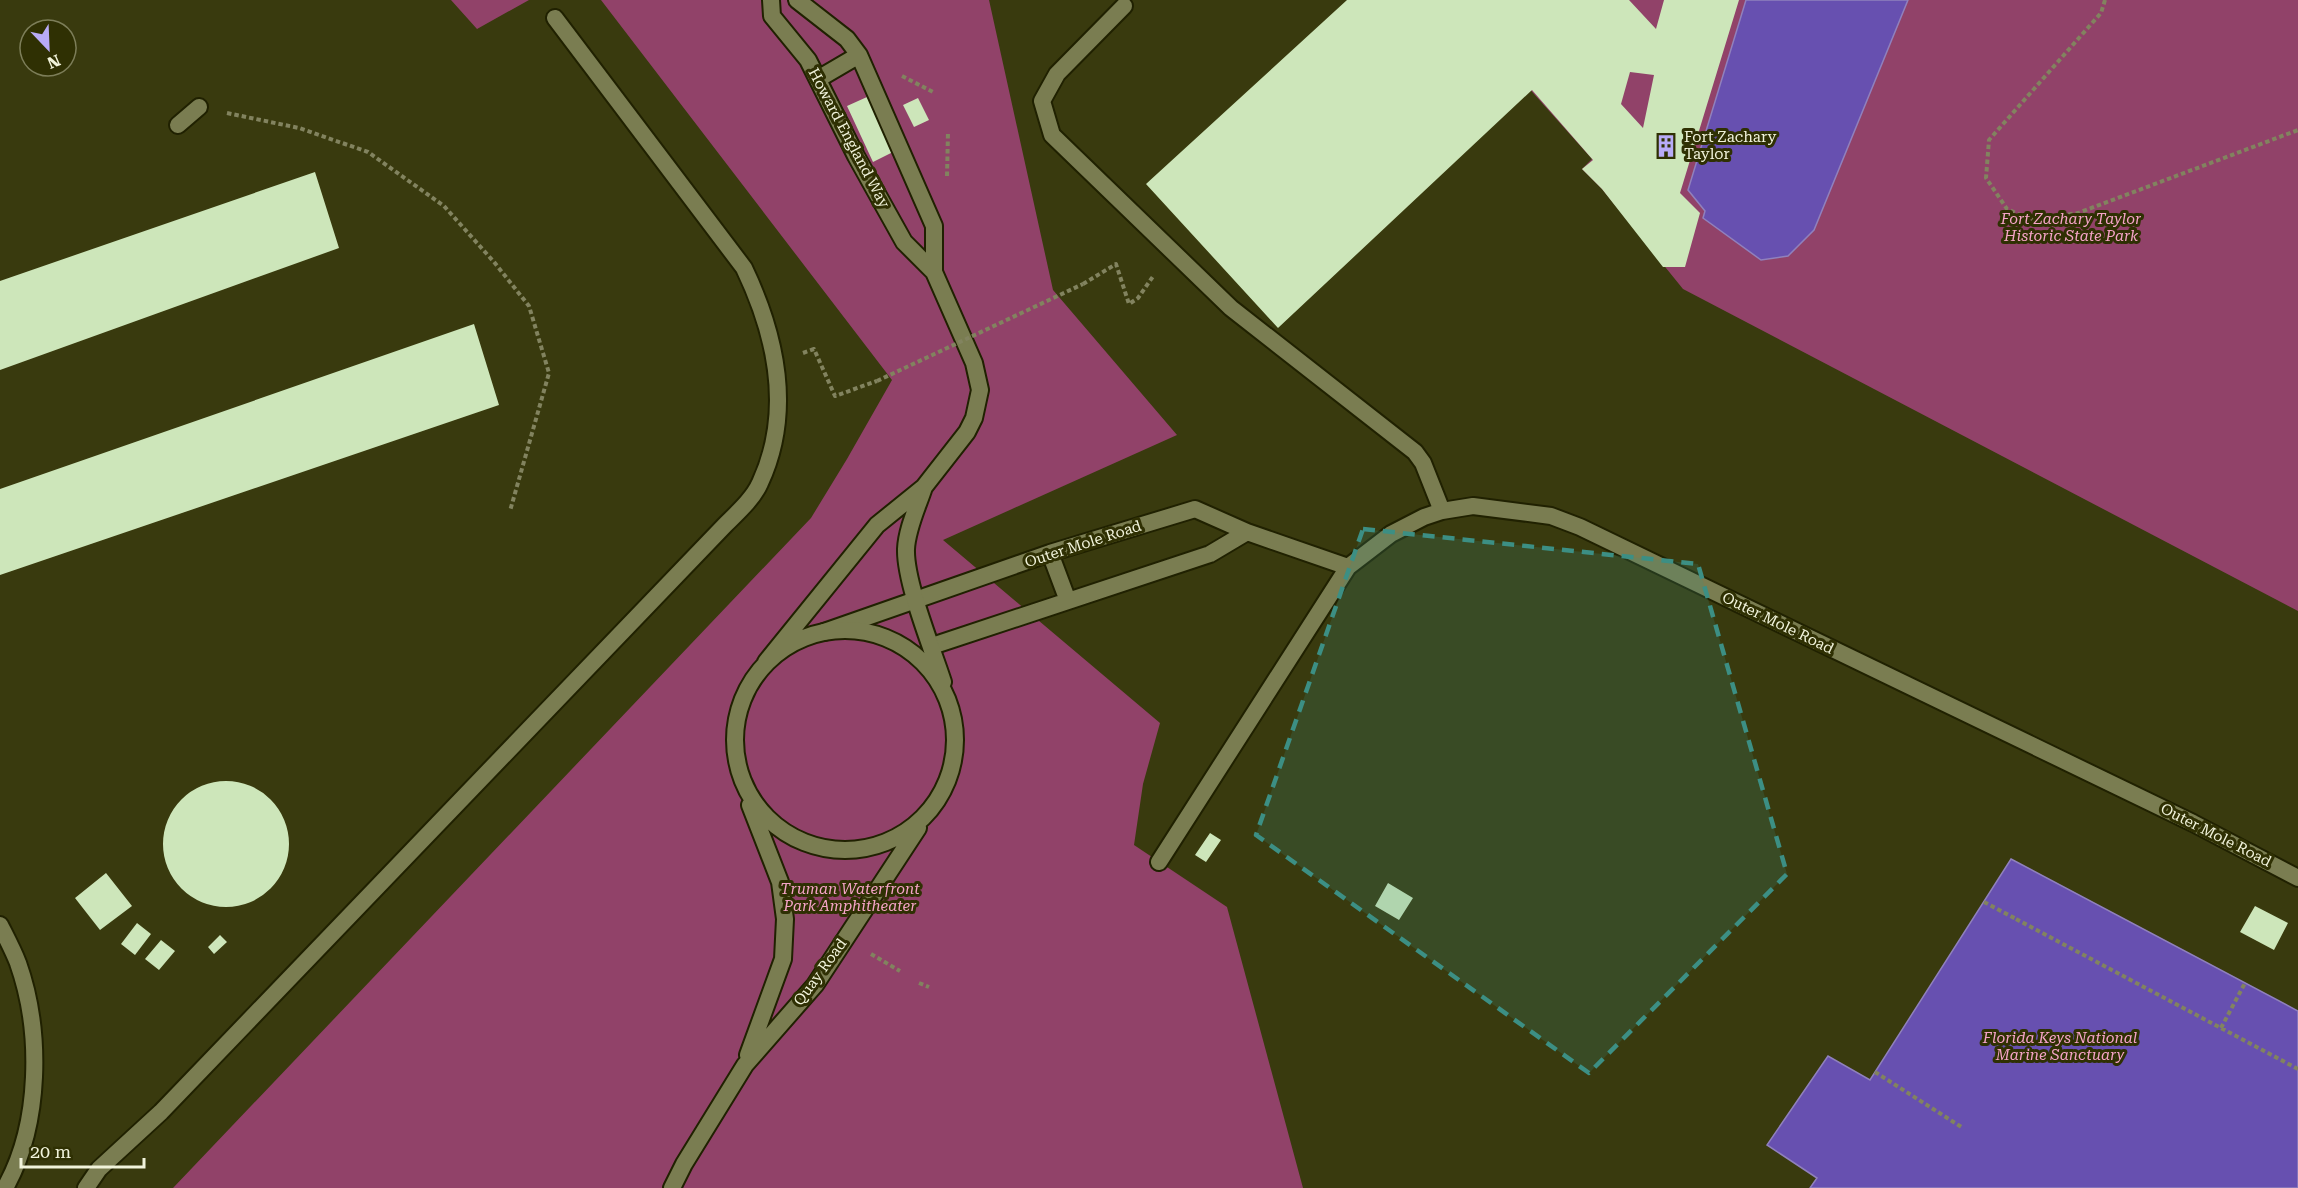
<svg xmlns="http://www.w3.org/2000/svg" width="2298" height="1188" font-family="'Roboto Serif',serif">
  <style>
    .green { fill: #914269 }
    .water { fill: #6750b0; stroke: #9081bd; stroke-width: 1.5 }
    .building { fill: #cde6ba; fill-rule: evenodd }
    .lines { fill: none; stroke-linecap: round; stroke-linejoin: round }
    .service-casing { stroke: #202101; stroke-width: 20 }
    .tertiary-casing { stroke: #202101; stroke-width: 20 }
    .path { stroke: #82835f; stroke-width: 4; stroke-dasharray: 4.5 3; stroke-linecap: butt }
    .service { stroke: #7a7d51; stroke-width: 16 }
    .tertiary { stroke: #7a7d51; stroke-width: 16 }
    .path-bridge { stroke: #82835f; stroke-width: 4; stroke-dasharray: 4.5 3; stroke-linecap: butt }
    .marked { fill: #3c8f84; fill-opacity: 0.2; stroke: #3c8f84; stroke-width: 4.5; stroke-dasharray: 12 8; stroke-linejoin: round }
    .labels { text-anchor: middle; stroke-width: 6; stroke-linejoin: round; paint-order: stroke }
    .poi-label { font-size: 15px; fill: #f1f3db; stroke: #2f3003; text-anchor: start }
    .street-label { font-size: 15px; fill: #f1f3db; stroke: #2f3003 }
    .park-label { font-size: 15px; font-style: italic; fill: #f6a4c8; stroke: #2f3003 }
  </style>
  <rect width="100%" height="100%" fill="#393a0e"/>
  <!-- green -->
  <path class="green" d="M451,0h78l-52,29z
    M601,0h388l64,290 124,145 -234,105 217,183 -17,61 -9,61 93,62 76,281h-1130l638,-670 36,-59 45,-79z
    M1450,0h848v611l-615,-322 -81,-100 -20,-20 10,-10z"/>
  <!-- water -->
  <path class="water" d="M1746,0h162l-94,230 -26,26 -27,4 -58,-42 2,-7 -17,-21z
    M2011,859l287,152v177h-488l7,-10 -50,-33 61,-89 42,24z"/>
  <!-- building -->
  <path class="building" d="M1347,0h282l27,29 8,-29h75l-59,193 20,20 -15,54h-22l-61,-78 -20,-20 11,-9 -61,-70 -254,238 -132,-144zM1630,72l24,3 -11,53 -22,-24z
    M867,97l26,55 -20,10 -26,-56z
    M918,98l11,22 -15,7 -11,-22z
    M315,172l24,76 -339,122v-89z
    M474,324l25,81 -499,170v-86z
    M163 844a63 63 0 1 1 126 0a63 63 0 1 1-126 0Z
    M1210,833l11,7 -15,22 -11,-7z
    M106,873l26,33 -32,24 -25,-32z
    M1388,883l25,15 -14,22 -24,-14z
    M2255,906l33,17 -14,27 -34,-18z
    M137,923l14,11 -16,21 -14,-11z
    M220,935l7,7 -13,12 -6,-7z
    M161,940l14,11 -16,19 -14,-11z"/>
  <g class="lines">
    <!-- service casing -->
    <g class="service-casing">
      <path id="service" d="M1124,6l-67,68 -15,27 10,34 179,173 184,144 8,11 19,48
        M178,125l21,-18
        M1050,553l18,48
        M824,632l226,-79 145,-44 52,23 101,35 43,-33 33,-17 18,-6 31,-5 78,10 29,11 613,296 105,55
        M932,646l278,-92 37,-22
        M1159,862l189,-295
        M86,1188l13,-19 62,-57 564,-587c12,-12 28,-26 35,-42 33,-71 16,-148 -16,-215l-189,-250"/>
    </g>
    <!-- tertiary casing -->
    <g class="tertiary-casing">
      <path id="tertiary" d="M797,0l50,39 12,16 75,171v46
        M818,79l41,-24
        M924,487c-6,19 -17,41 -18,62 -1,33 26,99 37,133
        M735 740a110 110 0 1 1 220 0a110 110 0 1 1-220 0Z
        M766,662l111,-137 47,-38 43,-55 7,-14 6,-28 -6,-27 -40,-91 -30,-30 -48,-86 -48,-96 -36,-44 -1,-16
        M0,925c6,12 13,25 18,38 24,68 23,161 -13,225
        M748,1055l35,-96 2,-40 -5,-37 -30,-77
        M672,1188l12,-24 61,-99 70,-80 103,-157"/>
    </g>
    <!-- path -->
    <path class="path" d="M2105,0l-4,13 -112,127 -3,38 21,31 24,11 47,-7 220,-83
      M902,76l31,16
      M227,113l72,15 69,24 76,54 50,56 35,44 20,67 -39,138
      M947,176l1,-44
      M1083,284l33,-20 13,40 9,-6 16,-23
      M803,353l11,-4 21,47 42,-15
      M1984,902l34,18
      M2016,919l282,150
      M871,954l29,17
      M919,983l10,4
      M2221,1028l24,-45
      M1875,1072l88,56"/>
    <!-- service -->
    <use href="#service" class="service"/>
    <!-- tertiary -->
    <use href="#tertiary" class="tertiary"/>
    <!-- path-bridge -->
    <path class="path-bridge" d="M877,381l206,-97"/>
  </g>
  <!-- marked area -->
  <path class="marked" d="M1363,529l335,35 89,310 -198,199 -333,-238z"/>
  <!-- icons -->
  <defs>
    <g id="building-bare" transform="scale(1.8)"><path d="M-4-6H4V6H1V3H-1V6H-4ZM-2.5-4.3h1.7v1.8h-1.7ZM.8-4.3h1.7v1.8H.8ZM-2.5-1h1.7V.8h-1.7ZM.8-1h1.7V.8H.8Z" fill="#b8abf7" stroke="#2f3003" stroke-width="2.5" paint-order="stroke"/></g>
  </defs>
  <g fill-rule="evenodd">
    <use href="#building-bare" x="1666" y="146"/>
  </g>
  <g class="labels">
    <!-- poi labels -->
    <g class="poi-label">
      <text x="1684" y="142">Fort Zachary<tspan x="1684" dy="17">Taylor</tspan></text>
    </g>
    <!-- street labels -->
    <g class="street-label">
      <text transform="translate(849 138) rotate(62)" y="5">Howard England Way</text>
      <text transform="translate(1083 544) rotate(-18)" y="5">Outer Mole Road</text>
      <text transform="translate(1778 623) rotate(26)" y="5">Outer Mole Road</text>
      <text transform="translate(2216 835) rotate(27)" y="5">Outer Mole Road</text>
      <text transform="translate(820 972) rotate(-54)" y="5">Quay Road</text>
    </g>
    <!-- park labels -->
    <g class="park-label">
      <text x="2071" y="224">Fort Zachary Taylor<tspan x="2071" dy="17">Historic State Park</tspan></text>
      <text x="850" y="894">Truman Waterfront<tspan x="850" dy="17">Park Amphitheater</tspan></text>
      <text x="2060" y="1043">Florida Keys National<tspan x="2060" dy="17">Marine Sanctuary</tspan></text>
    </g>
  </g>
  <!-- north arrow -->
  <g transform="translate(48 48) rotate(157)"><circle r="28" fill="#2f3003" stroke="#7d7e59" stroke-width="1.5"/>
  <path d="M0-4.5L10 22L0 15L-10 22Z" fill="#b8abf7"/>
  <text y="-9" font-size="16" font-weight="bold" text-anchor="middle" fill="#f1f3db">N</text>
  </g>
  <!-- scale -->
  <path d="M21 1158v9h123v-9" fill="none" stroke="#f1f3db" stroke-width="3"/>
  <text x="30" y="1158" font-size="18" fill="#f1f3db" stroke="#2f3003" stroke-width="4.5" paint-order="stroke">20 m</text>
</svg>
